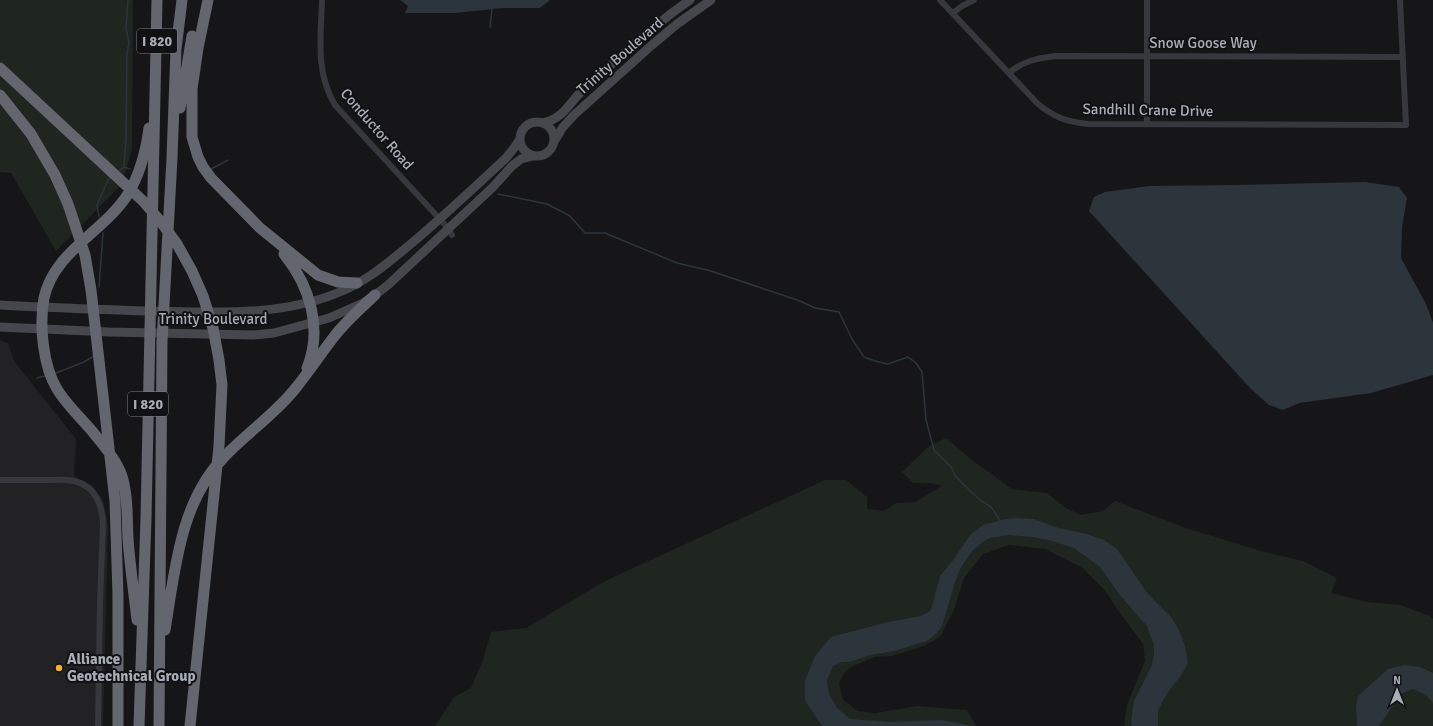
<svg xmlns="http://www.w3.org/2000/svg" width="1433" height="726" font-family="Signika,sans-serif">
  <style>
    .built { fill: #222225 }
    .green { fill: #1e261f }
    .water { fill: #2c353c }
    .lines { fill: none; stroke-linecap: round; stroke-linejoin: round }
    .stream { stroke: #2c353c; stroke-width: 1.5 }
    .minor { stroke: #37383d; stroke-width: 6 }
    .secondary { stroke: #45474d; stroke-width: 9 }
    .motorway { stroke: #63666e; stroke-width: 11 }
    .poi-dot { fill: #f2b134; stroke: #111113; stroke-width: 1.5 }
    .labels { text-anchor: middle; stroke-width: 4; stroke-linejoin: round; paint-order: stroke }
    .shield { fill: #111113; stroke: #7b7e86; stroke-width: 1 }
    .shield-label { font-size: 14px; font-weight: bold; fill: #a8adb8 }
    .street-label { font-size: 15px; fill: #a8adb8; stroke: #111113 }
    .poi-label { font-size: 15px; font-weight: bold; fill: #a8adb8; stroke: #111113; text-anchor: start }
  </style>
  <rect width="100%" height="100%" fill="#161618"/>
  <!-- built -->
  <path class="built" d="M0,340l8,3 6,18 62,78 -2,37 19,10 10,14 5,24 -5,202h-103z"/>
  <!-- green -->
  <path class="green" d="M0,0h133l-1,149 -10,35 -66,67 -45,-78 -11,-1z
    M946,438l26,22 40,29 35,4 19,15 15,7 22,-4 12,-10 71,27 75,23 42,10 34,17 -6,15 36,9 33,3 30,11 3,3v107h-309l3,-21 18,-44 -2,-17 -26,-35 -10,-16 -24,-25 -38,-19 -36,-4 -26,9 -19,24 -10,32 -14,27 -16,9 -32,10 -17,1 -24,10 -7,6 -5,10 4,17 15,11 17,2 42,-7 50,4 9,16h-541l19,-29 17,-9 12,-28 8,-28 35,-4 79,-47 220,-101h21l21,17v12l18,2 11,-8 19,-1 27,-16 -12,-3h-17l-11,-11 27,-26z"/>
  <!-- water -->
  <path class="water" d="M400,0h150l-10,8h-38l-46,5h-51l3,-7z
    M1365,182l34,5 8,11 -5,29 -1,31 25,46 7,19v52l-62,18 -72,10 -16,7 -14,-5 -19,-17 -161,-177 5,-14 11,-5 44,-6 89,-1z
    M1016,518l18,1 21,8 32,7 17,6 13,9 31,45 23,23 8,13 6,16 3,17 -6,11 -11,14 -9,14 -4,9v15h-26l-1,-5 3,-20 18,-36 2,-12v-8l-7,-19 -28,-32 -19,-27 -26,-19 -25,-8 -17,-3 -23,-2 -19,3 -6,3 -11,9 -12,17 -6,15 -13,44 -5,7 -10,8 -33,10 -24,4 -21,7h-7l-9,4 -6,14 2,14 8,14 13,11 40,3 51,-2 32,6h-151l-17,-26v-19l10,-25 16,-19 57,-15 33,-6 9,-5 2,-5 8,-30 14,-17 16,-24 13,-10 23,-6z
    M1404,665l16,2 13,6v30l-7,-8 -13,-6 -16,6 -3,9 -15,22h-22l-1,-19 2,-11 30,-27z"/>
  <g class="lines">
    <!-- stream -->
    <path class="stream" d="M490,27l2,-18
      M124,167l6,2
      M211,169l17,-9
      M117,172l7,-5 2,-29 1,-84 2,-11 -3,-15 2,-28
      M498,194l49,10 23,12 15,17h20l72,30 34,8 89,30 15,7 24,4 13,27 12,18 11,4 13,3 20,-7 8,6 6,9 4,48 8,30 17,17 5,10 24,23 11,7 10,15
      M99,217l-2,-12 11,-25 3,-3
      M99,287l4,-54
      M56,373l28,-11 10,-6
      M37,378l8,-2"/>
    <!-- minor -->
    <path class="minor" d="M322,0c-1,38 -7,71 13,105l113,123 4,7
      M940,0l97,103c16,14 30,19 51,21l318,1 -6,-125
      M953,13l9,-7 12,-6
      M1009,73c14,-12 29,-15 47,-17l346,1
      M1147,124v-124
      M0,480c15,0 31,0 46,0 9,0 19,-1 28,1 22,5 29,26 29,45l-3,75 -2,125"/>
    <!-- secondary -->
    <path class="secondary" d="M520 139a17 17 0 1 1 34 0a17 17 0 1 1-34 0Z
      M543,123c22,-5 26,-21 41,-34 35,-31 68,-63 106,-89
      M555,140l8,-13 11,-12 78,-70 25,-21 34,-24
      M0,305c48,3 97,4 145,6 65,1 136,7 197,-20 27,-11 48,-30 70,-48 32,-27 63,-56 94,-85l8,-10 6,-9
      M0,327l109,5 144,3 21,-2 55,-15 34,-15 12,-8 13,-10 104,-97 20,-22 9,-7 12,-3"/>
    <!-- motorway -->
    <path class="motorway" d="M208,0l-10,48 -6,41v48l6,20 5,10 8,11 49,50 58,47 20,7 19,1
      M0,68l143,133 18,21 16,22 15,27 11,25 10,32 6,32 3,25 -3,61 -29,280
      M0,95l31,39 24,41 13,29 17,51 6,35 24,211 3,94v131
      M180,108l12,-72
      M284,254c26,32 39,75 23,114
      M137,620c-3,-27 -7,-54 -9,-81 -1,-21 0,-43 -6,-63 -6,-17 -19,-31 -30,-45 -11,-13 -26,-27 -35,-42 -14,-23 -18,-64 -13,-91 10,-47 60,-66 84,-104 12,-20 18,-43 21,-66
      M165,630c10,-60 15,-129 60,-174 22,-23 50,-42 70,-67 13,-16 25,-34 38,-51 12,-16 27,-29 42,-43
      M139,726l7,-208 11,-518
      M159,726l3,-384 10,-184 4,-109 6,-49"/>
  </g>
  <!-- markers -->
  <circle class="poi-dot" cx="59" cy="668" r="4"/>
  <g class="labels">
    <!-- shield labels -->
    <g class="shield">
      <rect x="137" y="29" width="40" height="24" rx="3"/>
      <rect x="128" y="392" width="40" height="24" rx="3"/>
    </g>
    <g class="shield-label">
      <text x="157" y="46">I 820</text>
      <text x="148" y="409">I 820</text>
    </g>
    <!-- street labels -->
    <g class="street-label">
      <text x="1203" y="48">Snow Goose Way</text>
      <text transform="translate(620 56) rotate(-41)" y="5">Trinity Boulevard</text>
      <text transform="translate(1148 110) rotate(1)" y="5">Sandhill Crane Drive</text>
      <text transform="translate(377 129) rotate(49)" y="5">Conductor Road</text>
      <text x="213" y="324">Trinity Boulevard</text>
    </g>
    <!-- poi labels -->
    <g class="poi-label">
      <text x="67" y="664">Alliance<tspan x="67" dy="17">Geotechnical Group</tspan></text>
    </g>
  </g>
  <!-- north arrow -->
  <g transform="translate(1397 690)" stroke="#111113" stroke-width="3" paint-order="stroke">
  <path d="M0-3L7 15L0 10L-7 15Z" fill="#a8adb8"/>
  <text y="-6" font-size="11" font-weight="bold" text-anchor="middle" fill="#a8adb8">N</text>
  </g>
</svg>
